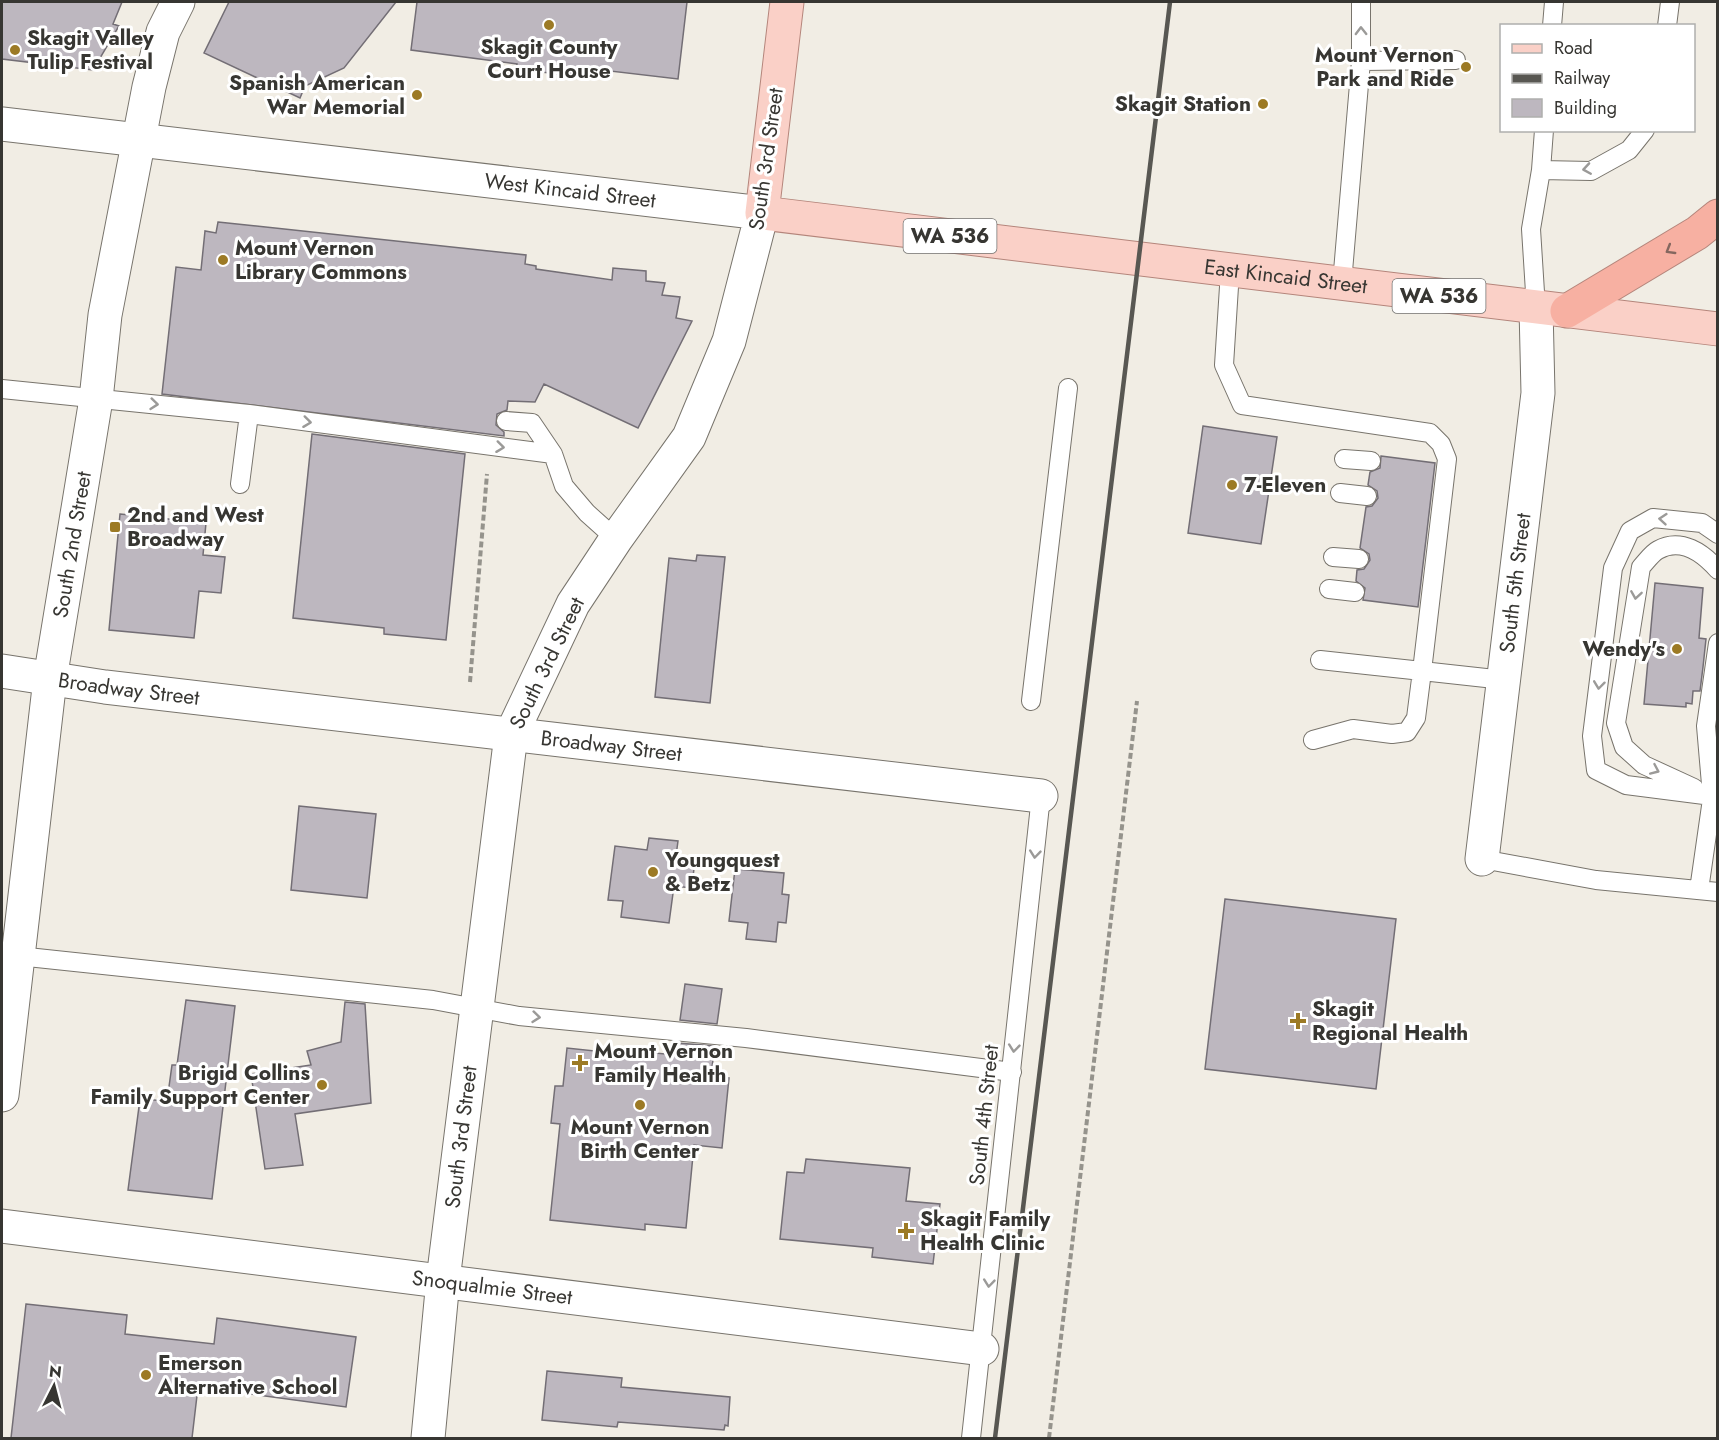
<svg xmlns="http://www.w3.org/2000/svg" width="1719" height="1440" font-family="Jost,sans-serif">
  <style>
    .building { fill: #bdb7bf; stroke: #736e75; stroke-width: 1.5 }
    .lines { fill: none; stroke-linecap: round; stroke-linejoin: round }
    .lane-casing { stroke: #78746c; stroke-width: 20 }
    .street-casing { stroke: #78746c; stroke-width: 35 }
    .secondary-casing { stroke: #78746c; stroke-width: 35 }
    .primary-casing { stroke: #b4857b; stroke-width: 35 }
    .highway-casing { stroke: #b4857b; stroke-width: 35 }
    .path { stroke: #95938c; stroke-width: 4; stroke-dasharray: 6 3; stroke-linecap: butt }
    .lane { stroke: #fff; stroke-width: 18 }
    .street { stroke: #fff; stroke-width: 33 }
    .secondary { stroke: #fff; stroke-width: 33 }
    .primary { stroke: #fad0c7; stroke-width: 33 }
    .highway { stroke: #f7b0a2; stroke-width: 33 }
    .rail { stroke: #585752; stroke-width: 4.5 }
    .oneway { stroke: #9b9a98 }
    .oneway2 { stroke: #84675f }
    .poi-dot { fill: #9c7a25; stroke: #fff; stroke-width: 2 }
    .labels { text-anchor: middle; stroke-width: 6; stroke-linejoin: round; paint-order: stroke }
    .shield { fill: #fff; stroke: #737270; stroke-width: 1.5 }
    .shield-label { font-size: 20px; font-weight: bold; fill: #373632 }
    .poi-label { font-size: 21px; font-weight: bold; fill: #373632; stroke: #fff; text-anchor: start }
    .street-label { font-size: 21px; fill: #373632; stroke: #fff }
  </style>
  <rect width="100%" height="100%" fill="#f1ede4"/>
  <!-- building -->
  <path class="building" d="M2,2h120l-9,22 6,2 -26,44 -91,-11z
    M229,2h167l-52,66 -39,18 -5,12 -96,-45z
    M417,2h270l-9,77 -93,-11 -1,9 -68,-8 1,-5 -106,-14z
    M218,222l308,33 -1,9 11,2v3l76,11 1,-12 33,3v10l19,2 -3,12 18,2 -4,21 16,3 -54,107 -94,-44 -9,18 -27,-1 -1,9 -10,4 -1,11 8,7v4l-342,-42 14,-127 25,3 4,-39 11,2z
    M1203,426l74,11 -16,107 -73,-11z
    M312,434l153,20 -19,186 -62,-6v-6l-91,-10z
    M1381,456l54,7 -17,144 -55,-7 2,-12 -9,-7 1,-11 7,-1 6,-9 -1,-6 -9,-6 6,-41 6,-1 6,-8 -1,-7 -9,-6 2,-13 10,-4z
    M120,514l86,9 -3,32 22,2 -4,36 -22,-2 -5,47 -85,-8z
    M697,555l28,2 -15,146 -55,-6 14,-139 27,3z
    M1655,583l48,5 -4,50 7,1 -3,28 -3,24h-7l-1,13 -6,-1v4l-42,-3z
    M299,806l77,8 -9,84 -76,-8z
    M649,838l29,3 -2,15 19,2 -3,30 -18,-2 -5,37 -48,-6 2,-16 -15,-1 7,-54 32,4z
    M735,869l49,4 -2,21 7,1 -3,28 -8,-1 -2,20 -30,-3 2,-16 -19,-2z
    M1225,899l171,20 -20,170 -171,-20z
    M685,984l37,5 -5,35 -37,-4z
    M186,1000l49,6 -23,193 -84,-9 12,-91 27,2 5,-36h5z
    M345,1002l20,2 6,99 -76,11 8,51 -38,4 -14,-95 60,-9 -4,-14 34,-9z
    M677,1043l38,3 -3,21h5l-1,10 13,1 -7,70 -28,-3 -8,83 -41,-4v6l-95,-10 10,-96 -9,-1 4,-37h8l4,-38 37,4 1,-4 70,7z
    M806,1159l104,9 -4,33 34,3 -7,60 -61,-7 1,-9 -93,-9 7,-67 17,1z
    M26,1304l101,11 -2,19 89,10 3,-26 139,19 -10,70 -148,-20 -6,51h-181z
    M547,1371l75,7 -1,9 109,10 -2,29 -3,-1 -1,5 -106,-8 -1,5 -75,-7z"/>
  <g class="lines">
    <!-- lane casing -->
    <g class="lane-casing">
      <path id="lane" d="M1552,26l2,-24
        M1667,26l3,-24
        M1361,61l95,-1
        M1541,170l50,1 38,-21 16,-20
        M1230,271l-6,94 18,40 188,28 11,11 6,15 -25,212 82,9
        M1342,283l19,-222v-59
        M1536,308l-5,-79 10,-59 3,-40
        M2,389l247,25 304,40
        M506,421l26,2 21,31 11,32 23,27 29,26
        M1344,459l27,2
        M240,484l9,-70
        M1340,493l27,3
        M1333,557l26,2
        M1329,589l26,3
        M1031,701l37,-313
        M1313,740l40,-11 39,5 15,-2 9,-14 6,-47 -102,-11
        M1694,788l-50,-23 -20,-18 -8,-24 25,-156c5,-5 11,-14 17,-17 23,-13 45,3 60,20
        M1712,796l-86,-11 -30,-15 -4,-34 21,-168 17,-37 23,-13 49,5 16,11
        M1712,796l-6,-70 12,-83
        M1482,859l114,21 122,12
        M1699,890l15,-105
        M18,956l415,44 86,16 227,22 266,34
        M971,1438l70,-642"/>
    </g>
    <!-- street casing -->
    <g class="street-casing">
      <g id="street">
        <path id="s1" d="M2,671l103,16 936,109"/>
        <path id="s2" d="M1482,859l56,-466 -2,-85"/>
        <path id="s3" d="M2,1226l980,123"/>
      </g>
    </g>
    <!-- secondary casing -->
    <g class="secondary-casing">
      <g id="secondary">
        <path id="s4" d="M2,124l760,89 -33,128 -40,96 -73,102 -43,65 -62,131 -68,545 -15,158"/>
        <path id="s5" d="M2,1095l48,-416 46,-280 9,-84 44,-228 14,-55 15,-30"/>
      </g>
    </g>
    <!-- primary casing -->
    <g class="primary-casing">
      <g id="primary">
        <path id="s6" d="M787,2l-25,211 956,116"/>
      </g>
    </g>
    <!-- highway casing -->
    <g class="highway-casing">
      <path id="highway" d="M1567,311l130,-78 21,-17"/>
    </g>
    <!-- path -->
    <path class="path" d="M470,682l17,-208
      M1049,1438l88,-737"/>
    <!-- lane -->
    <use href="#lane" class="lane"/>
    <!-- street -->
    <use href="#street" class="street"/>
    <!-- secondary -->
    <use href="#secondary" class="secondary"/>
    <!-- primary -->
    <use href="#primary" class="primary"/>
    <!-- highway -->
    <use href="#highway" class="highway"/>
    <!-- rail -->
    <path class="rail" d="M995,1438l175,-1436"/>
  </g>
  <!-- one-way arrows -->
  <defs><path id="oneway-chevron" d="M-2-3.5L2.5 0L-2 3.5" fill="none" stroke-width="1.6" stroke-linecap="round" stroke-linejoin="round" transform="scale(1.5)"/></defs>
  <g class="oneway">
    <use href="#oneway-chevron" transform="translate(1361 31) rotate(-91)"/>
    <use href="#oneway-chevron" transform="translate(1587 169) rotate(171)"/>
    <use href="#oneway-chevron" transform="translate(154 404) rotate(6)"/>
    <use href="#oneway-chevron" transform="translate(307 422) rotate(7)"/>
    <use href="#oneway-chevron" transform="translate(500 447) rotate(7)"/>
    <use href="#oneway-chevron" transform="translate(1663 519) rotate(-175)"/>
    <use href="#oneway-chevron" transform="translate(1636 595) rotate(99)"/>
    <use href="#oneway-chevron" transform="translate(1599 685) rotate(97)"/>
    <use href="#oneway-chevron" transform="translate(1655 770) rotate(24)"/>
    <use href="#oneway-chevron" transform="translate(1035 854) rotate(96)"/>
    <use href="#oneway-chevron" transform="translate(536 1017) rotate(6)"/>
    <use href="#oneway-chevron" transform="translate(1014 1048) rotate(96)"/>
    <use href="#oneway-chevron" transform="translate(989 1283) rotate(96)"/>
  </g>
  <use class="oneway2" href="#oneway-chevron" transform="translate(1670 250) rotate(149)"/>
  <!-- markers -->
  <g class="poi-dot">
    <circle cx="549" cy="25" r="6"/>
    <circle cx="15" cy="50" r="6"/>
    <circle cx="1466" cy="67" r="6"/>
    <circle cx="417" cy="95" r="6"/>
    <circle cx="1263" cy="104" r="6"/>
    <circle cx="223" cy="260" r="6"/>
    <circle cx="1232" cy="485" r="6"/>
    <rect x="109" y="521" width="12" height="12" rx="3"/>
    <circle cx="1677" cy="649" r="6"/>
    <circle cx="653" cy="872" r="6"/>
    <path d="M1295 1012h6v6h6v6h-6v6h-6v-6h-6v-6h6z"/>
    <path d="M577 1054h6v6h6v6h-6v6h-6v-6h-6v-6h6z"/>
    <circle cx="322" cy="1085" r="6"/>
    <circle cx="640" cy="1105" r="6"/>
    <path d="M903 1222h6v6h6v6h-6v6h-6v-6h-6v-6h6z"/>
    <circle cx="146" cy="1375" r="6"/>
  </g>
  <g class="labels">
    <!-- shield labels -->
    <g class="shield">
      <rect x="903.5" y="219" width="93" height="34" rx="4.5"/>
      <rect x="1392.5" y="279" width="93" height="34" rx="4.5"/>
    </g>
    <g class="shield-label">
      <text x="950" y="243">WA 536</text>
      <text x="1439" y="303">WA 536</text>
    </g>
    <!-- poi labels -->
    <g class="poi-label">
      <text x="27" y="45">Skagit Valley<tspan x="27" dy="24">Tulip Festival</tspan></text>
      <text x="549" y="54" text-anchor="middle">Skagit County<tspan x="549" dy="24">Court House</tspan></text>
      <text x="1454" y="62" text-anchor="end">Mount Vernon<tspan x="1454" dy="24">Park and Ride</tspan></text>
      <text x="405" y="90" text-anchor="end">Spanish American<tspan x="405" dy="24">War Memorial</tspan></text>
      <text x="1251" y="111" text-anchor="end">Skagit Station</text>
      <text x="235" y="255">Mount Vernon<tspan x="235" dy="24">Library Commons</tspan></text>
      <text x="1244" y="492">7-Eleven</text>
      <text x="127" y="522">2nd and West<tspan x="127" dy="24">Broadway</tspan></text>
      <text x="1665" y="656" text-anchor="end">Wendy's</text>
      <text x="665" y="867">Youngquest<tspan x="665" dy="24">&amp; Betz</tspan></text>
      <text x="1312" y="1016">Skagit<tspan x="1312" dy="24">Regional Health</tspan></text>
      <text x="594" y="1058">Mount Vernon<tspan x="594" dy="24">Family Health</tspan></text>
      <text x="310" y="1080" text-anchor="end">Brigid Collins<tspan x="310" dy="24">Family Support Center</tspan></text>
      <text x="640" y="1134" text-anchor="middle">Mount Vernon<tspan x="640" dy="24">Birth Center</tspan></text>
      <text x="920" y="1226">Skagit Family<tspan x="920" dy="24">Health Clinic</tspan></text>
      <text x="158" y="1370">Emerson<tspan x="158" dy="24">Alternative School</tspan></text>
    </g>
    <!-- street labels -->
    <g class="street-label">
      <text transform="translate(766 159) rotate(-82)" y="7">South 3rd Street</text>
      <text dy="7" stroke="none"><textPath href="#s4" startOffset="572">West Kincaid Street</textPath></text>
      <text dy="7" stroke="none"><textPath href="#s6" startOffset="740">East Kincaid Street</textPath></text>
      <text dy="7" stroke="none"><textPath href="#s5" startOffset="555">South 2nd Street</textPath></text>
      <text dy="7" stroke="none"><textPath href="#s2" startOffset="278">South 5th Street</textPath></text>
      <text transform="translate(547 663) rotate(-64)" y="7">South 3rd Street</text>
      <text dy="7" stroke="none"><textPath href="#s1" startOffset="128">Broadway Street</textPath></text>
      <text dy="7" stroke="none"><textPath href="#s1" startOffset="614">Broadway Street</textPath></text>
      <text transform="translate(984 1115) rotate(-84)" y="7">South 4th Street</text>
      <text transform="translate(461 1137) rotate(-83)" y="7">South 3rd Street</text>
      <text dy="7" stroke="none"><textPath href="#s3" startOffset="494">Snoqualmie Street</textPath></text>
    </g>
  </g>
  <!-- border -->
  <rect width="1719" height="1440" fill="none" stroke="#373632" stroke-width="6"/>
  <!-- legend -->
  <rect x="1500" y="24" width="195" height="108" fill="#ffffff" stroke="#afafad" stroke-width="1.5"/>
  <rect x="1512" y="44" width="30" height="9" fill="#fad0c7" stroke="#afafad" stroke-width="1.5"/>
  <text x="1554" y="54" font-size="18" fill="#373632">Road</text>
  <rect x="1512" y="74" width="30" height="9" fill="#585752" stroke="#afafad" stroke-width="1.5"/>
  <text x="1554" y="84" font-size="18" fill="#373632">Railway</text>
  <rect x="1512" y="99" width="30" height="18" fill="#bdb7bf" stroke="#afafad" stroke-width="1.5"/>
  <text x="1554" y="114" font-size="18" fill="#373632">Building</text>
  <!-- north arrow -->
  <g transform="translate(54 1386) rotate(6)" stroke="#ffffff" stroke-width="4.5" paint-order="stroke">
  <path d="M0-4.5L10 22L0 15L-10 22Z" fill="#373632"/>
  <text y="-9" font-size="16" font-weight="bold" text-anchor="middle" fill="#373632">N</text>
  </g>
</svg>
